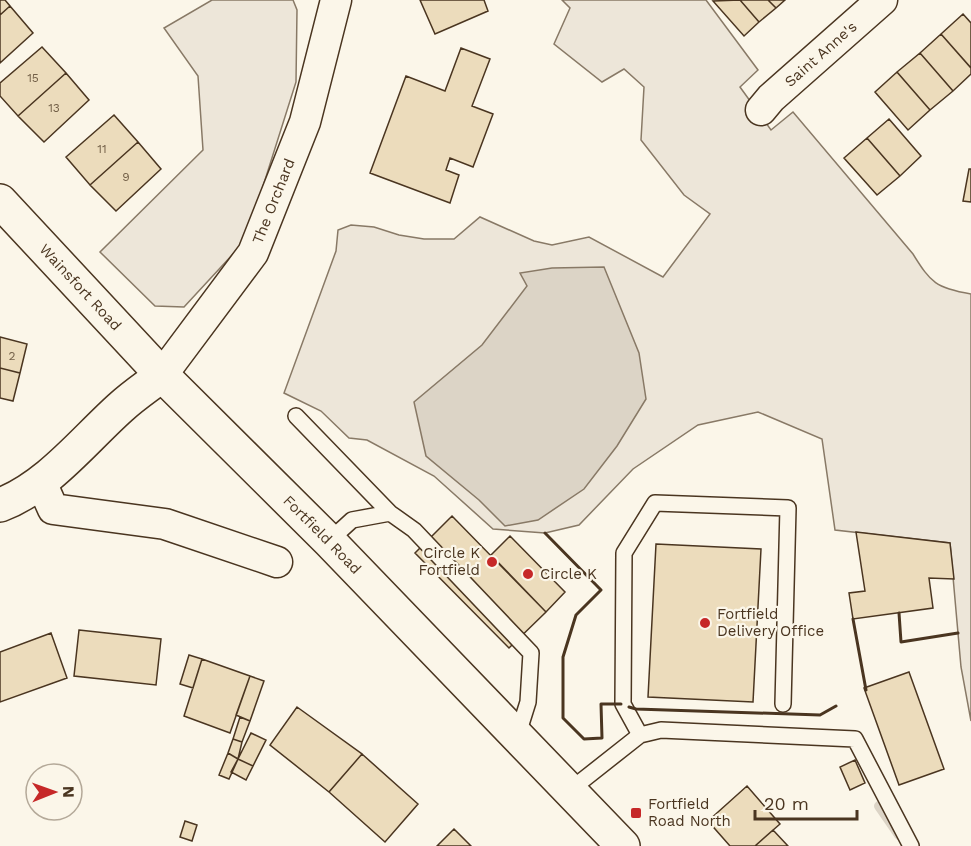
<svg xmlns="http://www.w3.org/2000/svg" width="971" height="846" font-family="'Work Sans',sans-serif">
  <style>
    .green { fill: #ede6d9; stroke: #887966; stroke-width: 1.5 }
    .water { fill: #dcd4c6; stroke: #887966; stroke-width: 1.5 }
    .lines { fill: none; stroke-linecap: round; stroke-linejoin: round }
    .stream { stroke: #dcd4c6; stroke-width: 10 }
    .building { fill: #ecdcbc; stroke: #4a3520; stroke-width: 1.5 }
    .service-casing { stroke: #4a3520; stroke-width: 18 }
    .minor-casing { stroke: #4a3520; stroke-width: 33 }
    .tertiary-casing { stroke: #4a3520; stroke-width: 36 }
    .secondary-casing { stroke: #4a3520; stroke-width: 36 }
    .service { stroke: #fbf6e9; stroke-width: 15 }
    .minor { stroke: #fbf6e9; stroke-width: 30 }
    .tertiary { stroke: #fbf6e9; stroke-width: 33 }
    .secondary { stroke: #fbf6e9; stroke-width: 33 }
    .wall { stroke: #4a3520; stroke-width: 3 }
    .poi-dot { fill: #c62828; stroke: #fbf6e9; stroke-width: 2 }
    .labels { text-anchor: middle; stroke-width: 4.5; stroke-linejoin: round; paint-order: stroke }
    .number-label { font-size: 12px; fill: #725f47 }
    .street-label { font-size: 15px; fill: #4a3520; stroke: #fbf6e9 }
    .poi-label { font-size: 15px; fill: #4a3520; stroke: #fbf6e9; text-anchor: start }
  </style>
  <rect width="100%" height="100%" fill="#fbf6e9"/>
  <!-- green -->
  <path class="green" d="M212,0h81l4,10 -1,72 -50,158 -62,67 -29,-1 -55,-54 103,-102 -5,-74 -34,-48z
    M562,0h144l52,70 -18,17 31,43 22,-18 120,142c18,29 23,34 58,40v427l-10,-54 -11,-124 -115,-13 -13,-91 -64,-27 -60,13 -65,44 -54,56 -34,8 -52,-4 -59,-53 -67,-36 -18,-2 -28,-27 -37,-18 52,-142 2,-21 13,-5 23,2 25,8 25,4h30l26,-22 54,24 18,4 37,-8 74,40 47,-63 -26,-19 -43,-55 3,-53 -20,-18 -22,13 -48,-38 16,-36z"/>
  <!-- water -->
  <path class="water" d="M604,267l35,86 7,46 -29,47 -33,43 -46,31 -33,6 -26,-26 -53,-44 -12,-54 68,-57 45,-59 -7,-13 32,-5z"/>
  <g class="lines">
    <!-- stream -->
    <path class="stream" d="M879,806l20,29"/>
  </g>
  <!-- building -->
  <path class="building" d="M0,0h5l5,6 -10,9z
    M420,0h64l4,11 -53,23z
    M740,0l19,22 -15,14 -31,-35z
    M740,0h28l8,8 -17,14z
    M768,0h17l-9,8z
    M10,6l23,27 -33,30v-48z
    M963,14l8,9v45l-30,-34z
    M941,34l30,34v6l-18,17 -33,-38z
    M42,47l24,26 -48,43 -18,-20v-13z
    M461,48l29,11 -18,47 21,8 -20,53 -23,-9 -4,12 13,5 -9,28 -80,-30 36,-97 39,15z
    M920,53l33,38 -23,19 -33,-38z
    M897,72l33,38 -22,20 -33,-38z
    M66,73l23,27 -45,42 -26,-26z
    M114,115l24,27 -48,43 -24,-28z
    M889,119l32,37 -21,20 -33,-38z
    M867,138l33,38 -23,19 -33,-37z
    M138,142l23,27 -45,42 -26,-26z
    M969,169h2v33l-8,-1z
    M0,337l27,7 -7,29 -20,-5z
    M0,368l20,5 -7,28 -13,-3z
    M452,516l94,96 -37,36 -94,-95z
    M856,532l94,11 4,36 -25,-1 4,30 -80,11 -4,-26 16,-2z
    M510,536l55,56 -19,20 -55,-57z
    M656,544l105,5 -8,153 -105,-5z
    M79,630l82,9 -5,46 -82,-9z
    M51,633l16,45 -67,24v-50z
    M189,655l13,4 -9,29 -13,-4z
    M202,659l48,17 -20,57 -46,-17z
    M909,672l35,97 -45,16 -35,-97z
    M250,676l14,5 -14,40 -14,-6z
    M297,707l65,47 -33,38 -59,-47z
    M240,717l10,4 -8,21 -9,-3z
    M251,733l15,7 -13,26 -15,-7z
    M233,739l9,3 -4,17 -10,-6z
    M228,753l10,6 -9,20 -10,-4z
    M362,754l56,50 -33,38 -56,-50z
    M238,759l15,7 -7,14 -15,-8z
    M855,760l10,23 -15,7 -10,-23z
    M747,786l33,38 -25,22h-25l-22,-25z
    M185,821l12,4 -5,16 -12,-4z
    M454,829l17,17h-34z
    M773,830l15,16h-33z"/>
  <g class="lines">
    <!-- service casing -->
    <g class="service-casing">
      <path id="service" d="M296,416l94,97
        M329,541l23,-21 38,-7 24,17 117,123 -3,49 -11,35
        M640,735l-17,-31 1,-151 31,-50 133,5 -5,196
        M569,791l71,-56 21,-5 194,9 56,107"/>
    </g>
    <!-- minor casing -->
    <g class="minor-casing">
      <g id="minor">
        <path id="s1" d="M761,110l10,-12 111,-98"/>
        <path id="s2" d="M162,375l91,-122 52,-131 31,-122"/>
        <path d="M41,482l12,27 112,15 112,38"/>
      </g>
    </g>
    <!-- tertiary casing -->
    <g class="tertiary-casing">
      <path id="tertiary" d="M0,505c48,-18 84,-65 121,-98 13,-12 27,-21 41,-32"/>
    </g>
    <!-- secondary casing -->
    <g class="secondary-casing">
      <g id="secondary">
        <path id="s3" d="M0,201l162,174 167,166 294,305"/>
      </g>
    </g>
    <!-- service -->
    <use href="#service" class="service"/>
    <!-- minor -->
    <use href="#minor" class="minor"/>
    <!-- tertiary -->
    <use href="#tertiary" class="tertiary"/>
    <!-- secondary -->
    <use href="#secondary" class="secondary"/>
    <!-- wall -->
    <path class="wall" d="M545,533l56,57 -25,25 -13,42v61l21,21 18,-1 -1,-34h20
      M899,613l2,29 57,-9
      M853,619l13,71
      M629,707l7,2 184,6 16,-9"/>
  </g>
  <!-- markers -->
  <g class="poi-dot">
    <circle cx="492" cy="562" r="6"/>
    <circle cx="528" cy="574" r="6"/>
    <circle cx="705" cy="623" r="6"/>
    <rect x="630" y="807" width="12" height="12" rx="3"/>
  </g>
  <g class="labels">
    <!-- number labels -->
    <g class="number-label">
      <text x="33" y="82">15</text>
      <text x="54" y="112">13</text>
      <text x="102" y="153">11</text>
      <text x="126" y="181">9</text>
      <text x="12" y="360">2</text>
    </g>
    <!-- street labels -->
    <g class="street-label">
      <text dy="5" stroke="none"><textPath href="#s1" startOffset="82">Saint Anne's</textPath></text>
      <text dy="5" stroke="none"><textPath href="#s2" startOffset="208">The Orchard</textPath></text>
      <text dy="5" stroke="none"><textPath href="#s3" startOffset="118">Wainsfort Road</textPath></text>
      <text dy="5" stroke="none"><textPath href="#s3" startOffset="464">Fortfield Road</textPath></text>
    </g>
    <!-- poi labels -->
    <g class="poi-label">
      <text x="480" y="558" text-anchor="end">Circle K<tspan x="480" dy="17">Fortfield</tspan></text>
      <text x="540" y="579">Circle K</text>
      <text x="717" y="619">Fortfield<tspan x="717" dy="17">Delivery Office</tspan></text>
      <text x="648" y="809">Fortfield<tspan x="648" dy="17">Road North</tspan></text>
    </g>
  </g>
  <!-- north arrow -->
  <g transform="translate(54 792) rotate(89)"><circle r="28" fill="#fbf6e9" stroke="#b4a999" stroke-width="1.5"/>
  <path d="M0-4.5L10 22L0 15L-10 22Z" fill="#c62828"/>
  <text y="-9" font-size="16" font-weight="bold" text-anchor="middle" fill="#4a3520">N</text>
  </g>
  <!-- scale -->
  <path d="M755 810v9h102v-9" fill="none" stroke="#4a3520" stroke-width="3"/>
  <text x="764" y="810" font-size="18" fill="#4a3520" stroke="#fbf6e9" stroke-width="4.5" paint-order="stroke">20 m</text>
</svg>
